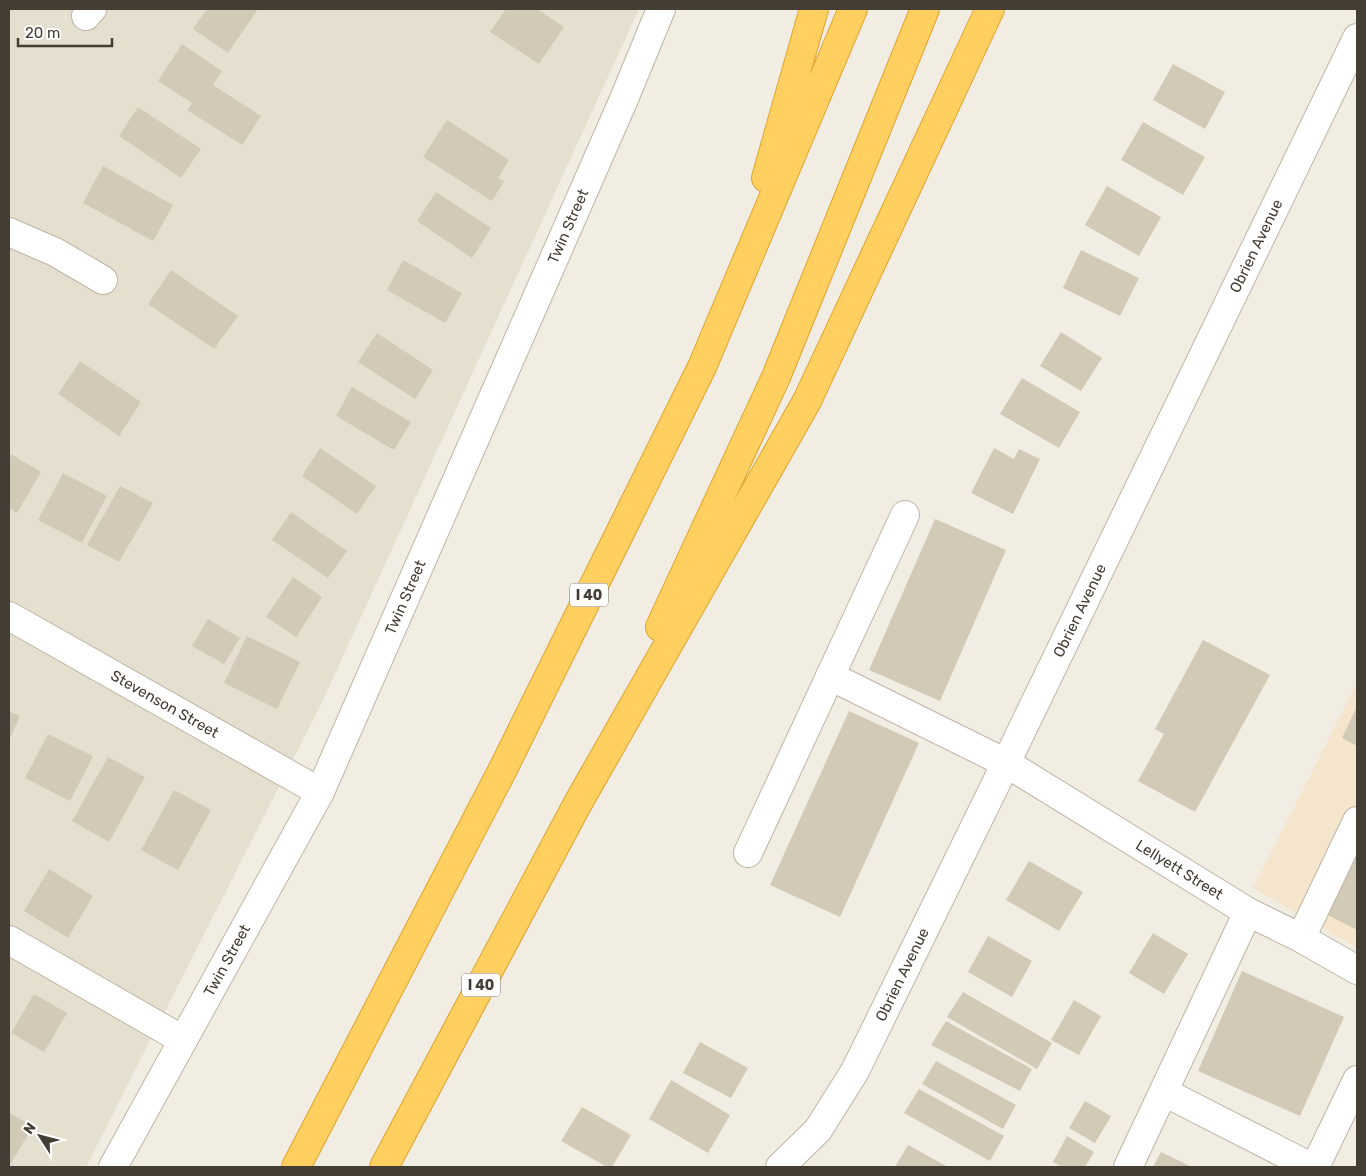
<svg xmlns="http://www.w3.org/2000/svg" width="1366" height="1176" font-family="Rubik,sans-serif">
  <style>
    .residential { fill: #e5dfd0 }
    .commercial { fill: #f5e5cc }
    .building { fill: #d3c9b7 }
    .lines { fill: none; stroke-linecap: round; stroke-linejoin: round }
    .minor-casing { stroke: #bdb5a5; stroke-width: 30 }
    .highway-casing { stroke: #dea32f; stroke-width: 30 }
    .minor { stroke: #fff; stroke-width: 28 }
    .highway { stroke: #ffcf5f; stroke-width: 28 }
    .labels { text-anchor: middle; stroke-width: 4; stroke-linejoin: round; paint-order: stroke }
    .shield { fill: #fff; stroke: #7b7770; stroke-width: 1 }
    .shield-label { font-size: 14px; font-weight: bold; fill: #433d33 }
    .street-label { font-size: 15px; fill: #433d33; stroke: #fff }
  </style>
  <rect width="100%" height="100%" fill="#f1ede2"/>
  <!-- residential -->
  <path class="residential" d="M9,9h630l-316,691 -237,467h-77z"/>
  <!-- commercial -->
  <path class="commercial" d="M1357,683v265l-104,-60z"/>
  <!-- building -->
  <path class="building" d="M207,9h51l-30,44 -35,-24z
    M506,9h31l27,18 -25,37 -49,-32z
    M182,44l40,27 -9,14 48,31 -19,29 -55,-35 5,-7 -34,-22z
    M1173,64l52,28 -20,37 -52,-29z
    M138,107l63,42 -20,29 -62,-42z
    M447,120l62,40 -11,18 6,3 -12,20 -69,-44z
    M1143,122l62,35 -22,38 -62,-35z
    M103,166l70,39 -20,36 -70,-38z
    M1107,186l54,31 -22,39 -54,-31z
    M436,192l55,36 -19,30 -55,-37z
    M1081,250l58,28 -19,38 -57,-28z
    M403,260l59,33 -17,30 -58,-33z
    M171,270l67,46 -24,33 -66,-45z
    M1061,332l41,26 -21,33 -41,-25z
    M377,333l56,37 -18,29 -57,-37z
    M80,361l61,41 -22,34 -61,-42z
    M1022,378l58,34 -21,36 -59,-34z
    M352,387l59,35 -17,28 -58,-34z
    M320,448l56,38 -19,28 -55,-38z
    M994,448l20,11 5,-10 21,10 -27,55 -42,-21z
    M9,453l32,19 -24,41 -8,-5z
    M63,473l44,23 -25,47 -44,-23z
    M120,486l33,17 -34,59 -32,-17z
    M291,512l56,39 -19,27 -56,-38z
    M935,519l71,31 -66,151 -71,-31z
    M293,577l29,20 -26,40 -30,-20z
    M208,619l32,19 -16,26 -32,-18z
    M247,636l53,26 -23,47 -53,-26z
    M1203,640l67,35 -75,137 -57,-31 26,-47 -9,-5z
    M1357,706v40l-15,-8z
    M9,711l11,5 -11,24z
    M849,711l70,32 -79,174 -70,-32z
    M48,734l45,22 -23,45 -45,-23z
    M108,757l37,20 -36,65 -37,-21z
    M174,790l37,20 -33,60 -37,-20z
    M1357,849v81l-31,-16z
    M1029,861l54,31 -24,39 -53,-31z
    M49,869l44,27 -25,42 -44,-27z
    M1153,933l35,21 -24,40 -35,-21z
    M988,936l44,25 -20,36 -44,-25z
    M1242,971l102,46 -44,99 -102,-45z
    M963,992l89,51 -15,26 -90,-52z
    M34,994l33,19 -23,39 -33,-19z
    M1074,1000l27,16 -22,39 -28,-15z
    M946,1021l86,48 -12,22 -89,-46z
    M700,1042l48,26 -17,30 -48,-25z
    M936,1061l80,44 -13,24 -81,-45z
    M671,1080l59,35 -22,38 -59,-34z
    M919,1089l85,47 -14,25 -86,-48z
    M1085,1101l26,15 -16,27 -26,-15z
    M582,1107l49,28 -19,32h-5l-46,-26z
    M10,1113l23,13 -24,41v-53z
    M1067,1136l27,16 -9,15h-23l-9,-5z
    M908,1145l40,22h-53z
    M1161,1152l31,15h-39z"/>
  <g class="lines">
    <!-- minor casing -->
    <g class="minor-casing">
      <g id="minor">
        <path d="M86,16l6,-7"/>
        <path d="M9,232l46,20 48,28"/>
        <path id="s1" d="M9,616l311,176"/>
        <path id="s2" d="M830,676l176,87 242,149 53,26 56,32"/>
        <path d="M748,853l157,-338"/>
        <path d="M1301,938l56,-117"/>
        <path d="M9,940l174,100"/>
        <path d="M1164,1092l147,75"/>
        <path id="s3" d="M113,1167l207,-375 304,-693 37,-90"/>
        <path id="s4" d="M780,1167l38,-37 37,-59 151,-308 351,-725"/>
        <path d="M1128,1167l120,-255"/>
        <path d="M1315,1167l42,-87"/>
      </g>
    </g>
    <!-- highway casing -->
    <g class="highway-casing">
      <path id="highway" d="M766,178l48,-169
        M660,627l116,-250 149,-368
        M296,1167l206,-396 200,-404 151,-358
        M384,1167l194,-364 229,-402 183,-392"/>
    </g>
    <!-- minor -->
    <use href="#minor" class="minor"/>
    <!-- highway -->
    <use href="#highway" class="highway"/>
  </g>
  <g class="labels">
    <!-- shield labels -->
    <g class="shield">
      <rect x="570" y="583.5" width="38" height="23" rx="4"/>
      <rect x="462" y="973.5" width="38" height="23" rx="4"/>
    </g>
    <g class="shield-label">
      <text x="589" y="600">I 40</text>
      <text x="481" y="990">I 40</text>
    </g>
    <!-- street labels -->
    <g class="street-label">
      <text dy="5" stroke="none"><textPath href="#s3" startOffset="1046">Twin Street</textPath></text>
      <text dy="5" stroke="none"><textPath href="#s4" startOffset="1040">Obrien Avenue</textPath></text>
      <text dy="5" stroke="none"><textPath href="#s3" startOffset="641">Twin Street</textPath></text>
      <text dy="5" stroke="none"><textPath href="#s4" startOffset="635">Obrien Avenue</textPath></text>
      <text dy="5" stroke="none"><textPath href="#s1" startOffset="179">Stevenson Street</textPath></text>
      <text dy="5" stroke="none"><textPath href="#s2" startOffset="400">Lellyett Street</textPath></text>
      <text dy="5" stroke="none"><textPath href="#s3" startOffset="236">Twin Street</textPath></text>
      <text dy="5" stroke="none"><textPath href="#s4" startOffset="230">Obrien Avenue</textPath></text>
    </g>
  </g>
  <!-- border -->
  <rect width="1366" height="1176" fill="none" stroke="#433d33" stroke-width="20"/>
  <!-- north arrow -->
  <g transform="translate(40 1136) rotate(306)" stroke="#ffffff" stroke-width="4" paint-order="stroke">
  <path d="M0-4L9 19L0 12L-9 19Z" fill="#433d33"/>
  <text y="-8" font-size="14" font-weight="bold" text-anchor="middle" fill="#433d33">N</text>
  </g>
  <!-- scale -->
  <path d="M18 38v8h94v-8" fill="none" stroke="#433d33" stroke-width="2.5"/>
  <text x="25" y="38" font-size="15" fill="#433d33" stroke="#ffffff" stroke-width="4" paint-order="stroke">20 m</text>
</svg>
